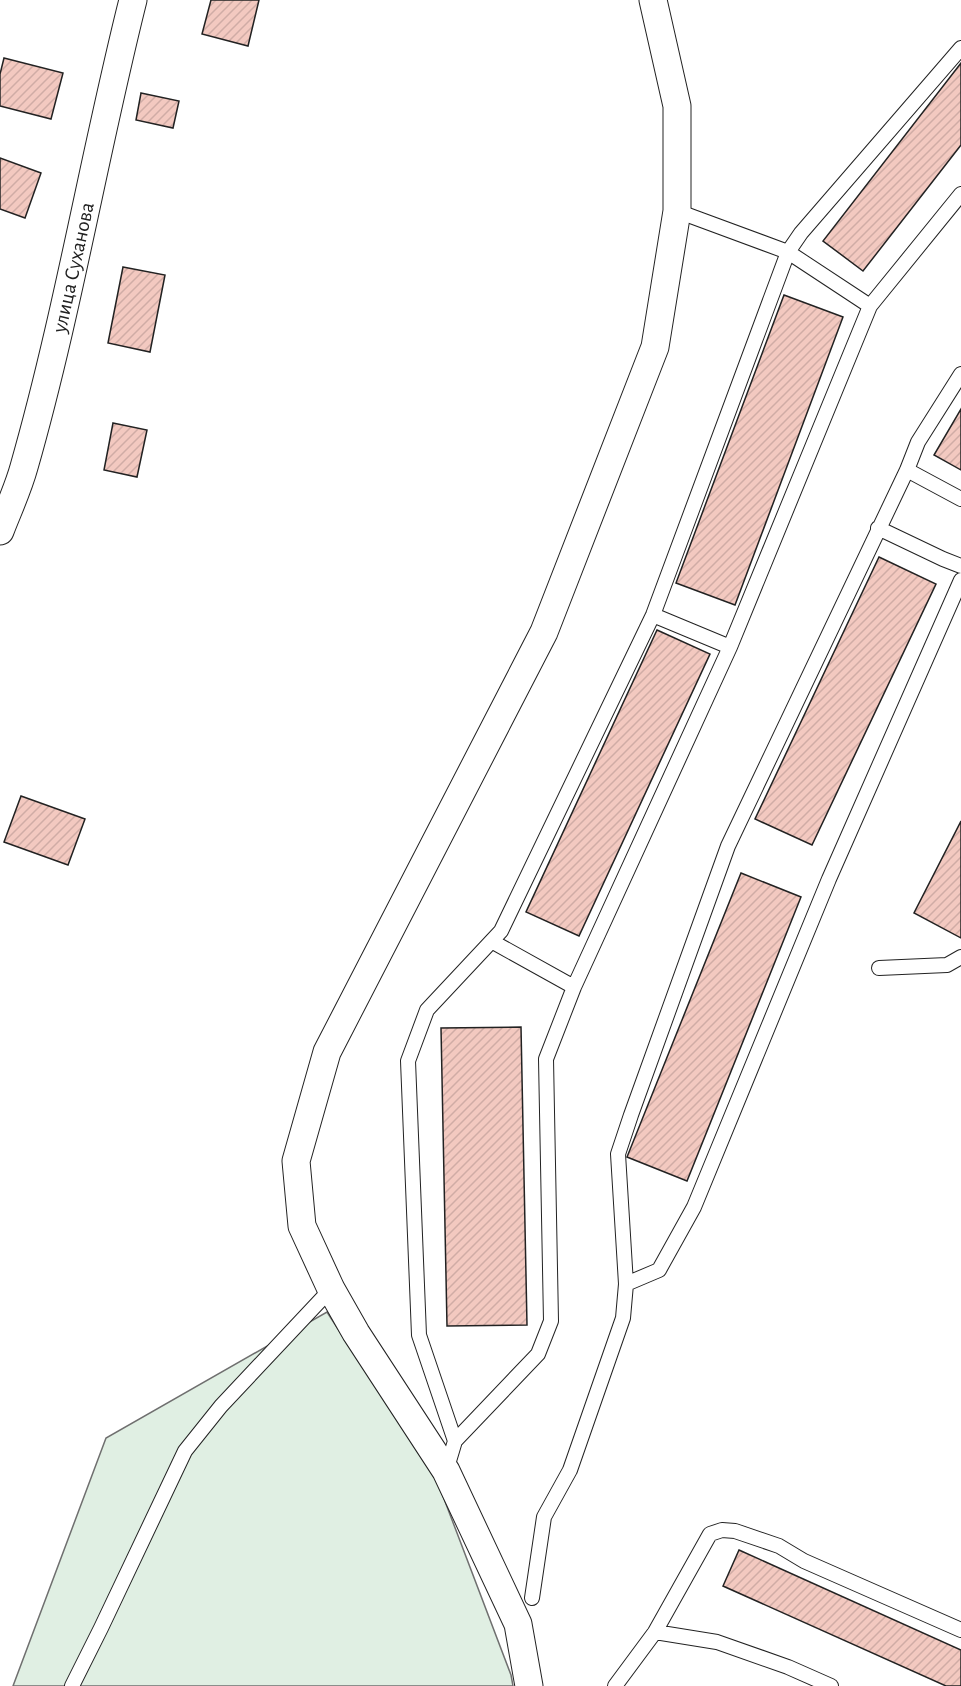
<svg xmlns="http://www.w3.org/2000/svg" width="961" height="1686" font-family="'Alegreya Sans',sans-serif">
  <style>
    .green { fill: #e0efe3; stroke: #6f6f6f; stroke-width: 1.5 }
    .building { fill: url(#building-hatch); stroke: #222; stroke-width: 1.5 }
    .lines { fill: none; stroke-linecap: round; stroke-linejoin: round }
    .lane-casing { stroke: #222; stroke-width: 16 }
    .street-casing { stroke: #222; stroke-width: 29 }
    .lane { stroke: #fff; stroke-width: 14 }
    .street { stroke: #fff; stroke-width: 27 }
    .labels { text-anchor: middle; stroke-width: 4.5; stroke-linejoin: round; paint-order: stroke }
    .street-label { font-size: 21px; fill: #222; stroke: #fff }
  </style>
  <defs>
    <pattern id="building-hatch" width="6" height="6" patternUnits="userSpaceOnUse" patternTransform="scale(1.5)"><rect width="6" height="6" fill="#f3c9c0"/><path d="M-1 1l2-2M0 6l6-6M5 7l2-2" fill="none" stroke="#d0aca5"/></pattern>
  </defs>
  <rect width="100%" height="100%" fill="#fff"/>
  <!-- green -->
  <path class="green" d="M327,1312l111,171 73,192 2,11h-500l93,-248z"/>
  <!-- building -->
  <path class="building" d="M211,0h48l-11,46 -46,-12z
    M4,58l59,15 -12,46 -51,-13v-32z
    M961,63v82l-98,126 -40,-30z
    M141,93l38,8 -6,27 -37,-8z
    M0,158l41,15 -16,45 -25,-9z
    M123,267l42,8 -15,77 -42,-9z
    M784,295l59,22 -108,288 -59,-22z
    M961,409v61l-27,-15z
    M113,423l34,7 -10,47 -33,-7z
    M879,557l57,27 -124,261 -57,-26z
    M657,630l53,24 -131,282 -53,-24z
    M21,796l64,23 -17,46 -64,-23z
    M961,821v117l-47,-25z
    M741,873l60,24 -114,284 -60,-24z
    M521,1027l6,298 -80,1 -6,-298z
    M739,1550l222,100v36h-15l-223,-100z"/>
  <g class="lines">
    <!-- lane casing -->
    <g class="lane-casing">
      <path id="lane" d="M677,211l111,41 82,54
        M907,470l54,29
        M878,528l65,31 18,7
        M653,615l77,32
        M493,942l81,45
        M879,968l68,-3 14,-8
        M626,1284l33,-14 35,-63 135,-328 132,-299
        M455,1441l83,-87 13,-33 -5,-262 28,-72 156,-340 140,-341 91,-112
        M446,1471l9,-30 -36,-106 -11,-274 19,-51 74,-79 152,-316 135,-363 13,-19 160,-185
        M532,1598l12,-81 26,-47 53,-152 3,-34 -8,-130 13,-39 97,-269 179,-376 11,-28 43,-68
        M655,1632l62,10 71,25 43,19
        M72,1686l29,-58 84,-177 36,-45 110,-117
        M615,1686l40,-54 55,-98 12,-4 13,1 44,15 25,15 157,69"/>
    </g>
    <!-- street casing -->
    <g class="street-casing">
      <g id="street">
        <path id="s1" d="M0,531c8,-21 18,-42 24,-64 44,-154 70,-312 109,-467"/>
        <path d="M529,1686l-11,-62 -72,-153 -90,-138 -25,-44 -29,-63 -6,-65 31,-109 217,-420 111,-285 22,-136v-105l-24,-106"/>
      </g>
    </g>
    <!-- lane -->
    <use href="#lane" class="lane"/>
    <!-- street -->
    <use href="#street" class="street"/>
  </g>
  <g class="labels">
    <!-- street labels -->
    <g class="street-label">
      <text dy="7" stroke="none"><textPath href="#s1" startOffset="274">улица Суханова</textPath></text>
    </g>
  </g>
</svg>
